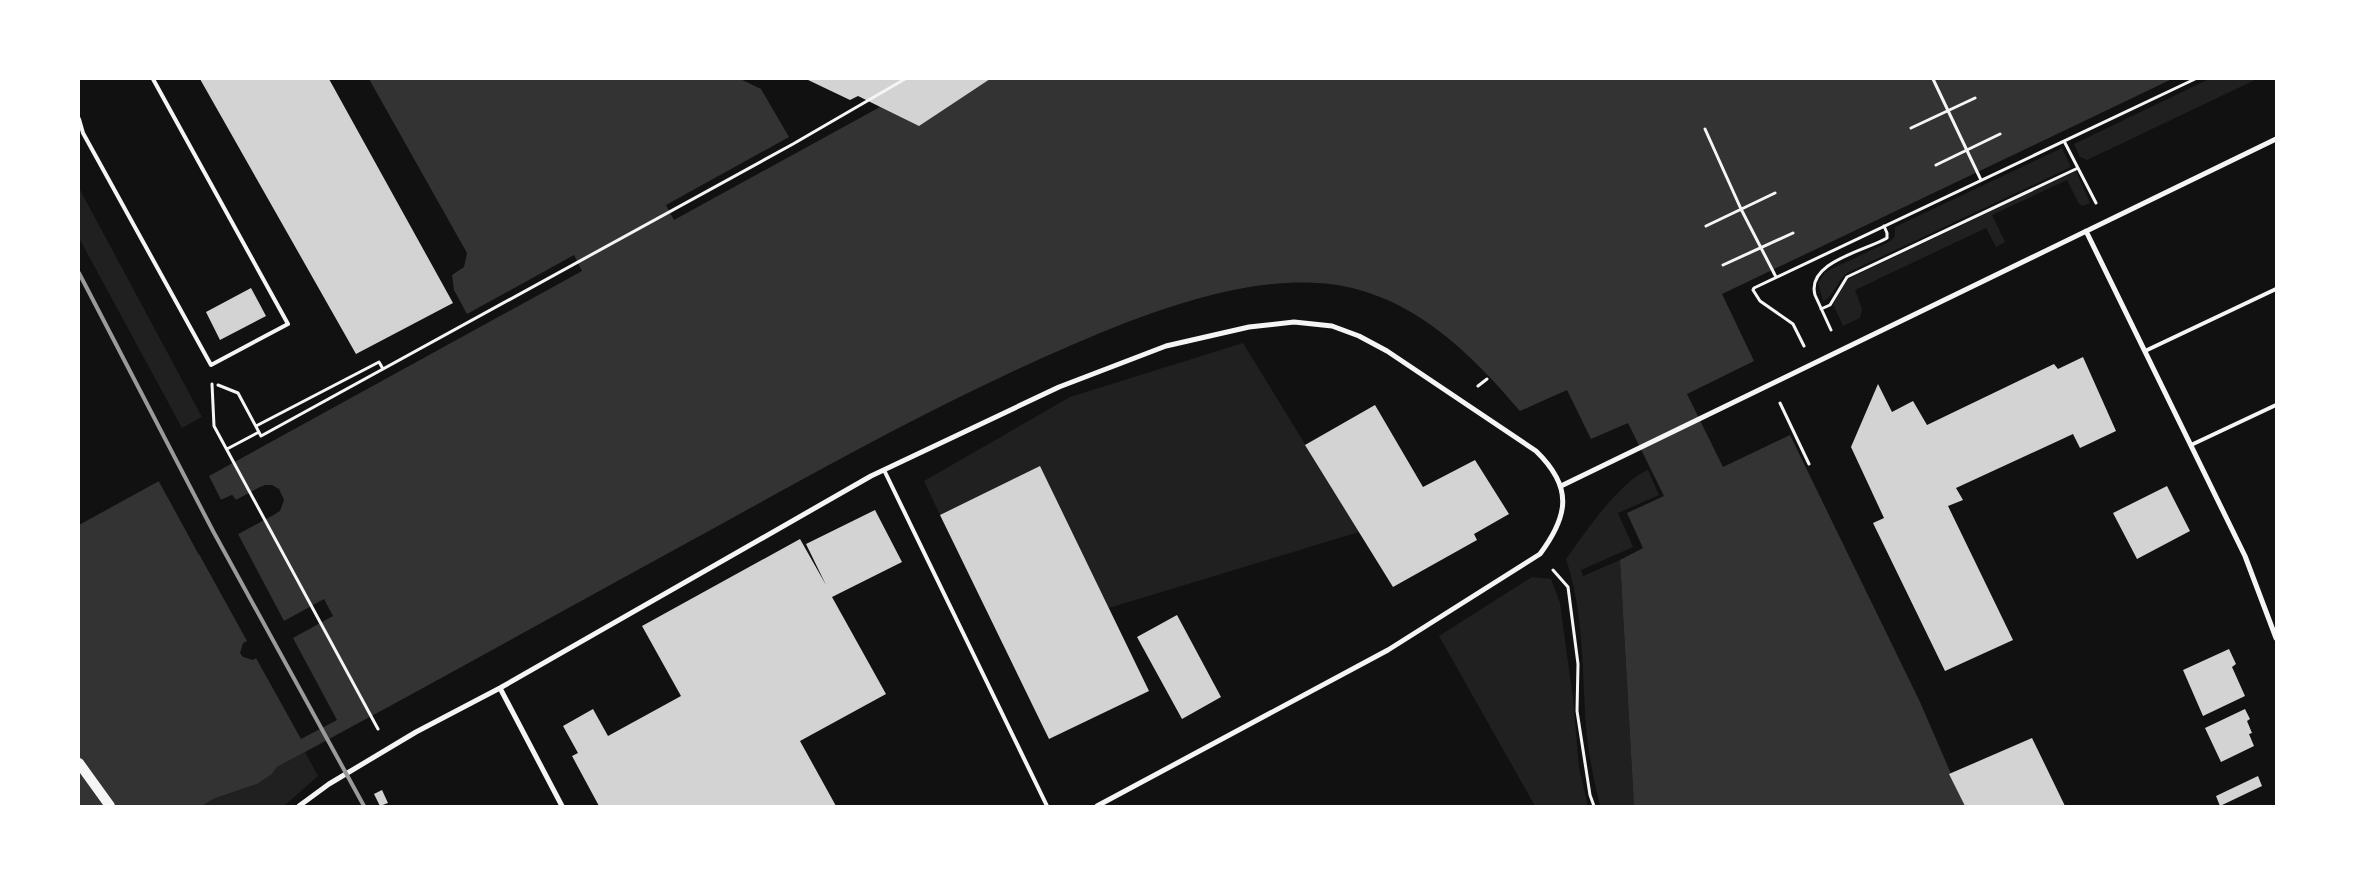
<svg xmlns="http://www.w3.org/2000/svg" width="2355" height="885" font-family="Overpass,sans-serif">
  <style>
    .green { fill: #202020 }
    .water { fill: #333 }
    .pier { fill: #111 }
    .building { fill: #d3d3d3 }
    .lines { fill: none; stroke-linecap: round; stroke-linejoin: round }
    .path { stroke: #f5f5f5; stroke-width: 3 }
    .service { stroke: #f5f5f5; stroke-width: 4 }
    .minor { stroke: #f5f5f5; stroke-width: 5 }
    .secondary { stroke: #f5f5f5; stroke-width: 10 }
    .rail { stroke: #9a9a9a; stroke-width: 4 }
  </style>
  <rect width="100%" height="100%" fill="#111"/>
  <!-- green -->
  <path class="green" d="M2209,79h48l-170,81 -7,-3 -6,-13z
    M2062,148l9,19 -222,105c-12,7 -13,23 -26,29l-5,-18 7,-11 66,-31 4,-5v-9z
    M2076,171l14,32 -7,3 -4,-2 -12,-24 -75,35 13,27 -9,5 -10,-19 -131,62 7,19 -2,9 -17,8 -10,-22 15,-25z
    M79,188l123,229 -20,11 -103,-190z
    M1243,343l116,189 -250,76 -69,-141 -100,48 -16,-34 146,-84z
    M1648,470l11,25 -41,18 15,34 -52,23 2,6 37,-16 14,246h-34c-6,-26 -12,-53 -14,-80 -4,-56 -2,-113 -20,-167 18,-25 54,-78 82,-89z
    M1532,577l19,2 9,24 13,96 6,69 9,38h-53l-96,-170z
    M305,752l13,24 -34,30h-82l11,-7 44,-15 15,-10 5,-7z"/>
  <!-- water -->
  <path class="water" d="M369,79h371l21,10 28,48 -123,68 8,15 257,-141h1241l-450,215 32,67 -67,33 36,73 67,-32 130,267 45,104h-331l-14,-246 23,-12 -16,-35 37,-17 -36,-73 -37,16 -24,-49 -47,21c-50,-59 -109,-117 -190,-127 -86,-10 -187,30 -265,64 -120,52 -235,116 -349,179 -137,75 -274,151 -411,225l-28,15 -5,7 -15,10 -44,15 -11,7h-123v-281l80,-44 40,74 78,-42 -15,-27 -26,14 -4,-5 -11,5 -12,-24 373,-205 -8,-16 -107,59 -13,-24 -2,-15 12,-8 3,-14z"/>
  <!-- pier -->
  <path class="pier" d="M207,474l14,26 11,-5 4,5 29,-15h7l7,4 5,11 -4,11 -42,23 46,87 40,-22 9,17 -40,22 44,82 -36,19 -45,-81 -3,2 -10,-3 -3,-4 3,-10 4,-2 -90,-163 4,1 39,73 74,-40 -13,-23 -25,13 -5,-5 -11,5 -14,-25z"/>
  <!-- building -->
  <path class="building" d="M200,79h129l124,224 -97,51z
    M806,79h184l-71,47 -61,-30 -8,4z
    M251,288l15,28 -46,24 -14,-28z
    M2083,357l33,74 -36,17 -7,-14 -117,54 7,12 -15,6 65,134 -68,31 -72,-148 11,-5 -33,-71 27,-63 14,28 21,-11 14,24 127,-61 4,5z
    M1375,405l48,82 52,-27 34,54 -35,20 3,6 -84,47 -88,-142z
    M1040,466l109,225 -100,48 -109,-224z
    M2167,486l23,45 -53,28 -24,-46z
    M875,510l27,52 -70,35 54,97 -86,47 36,65h-237l-27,-50 6,-3 -15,-27 30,-17 15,27 73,-40 -39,-70 158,-87 26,46 -20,-41z
    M1177,615l44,82 -39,22 -45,-82z
    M2229,649l7,15 -4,3 13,29 -42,20 -20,-46z
    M2245,709l5,10 -3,2 5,12 -3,1 5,12 -33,16 -16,-34z
    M2032,738l33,68h-100l-16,-32z
    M2258,776l4,10 -42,20 -4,-10z
    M382,790l6,13 -8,3 -6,-12z"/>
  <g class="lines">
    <!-- path -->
    <path class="path" d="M1933,79l48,101
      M1911,128l64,-30
      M1705,129l36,80 35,68
      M2064,141l32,62
      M1936,165l64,-31
      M1706,226l69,-33
      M1723,265l70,-32
      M1821,309l9,-4 17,-28 231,-109
      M1831,330l-16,-35c-9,-33 50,-44 72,-57v-5l-3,-7
      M1804,346l-11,-22 -33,-23 -7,-11 1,-2 441,-209
      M212,384l2,42 164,303
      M218,385l20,8 23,43 532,-292 112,-65
      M1478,386l9,-7
      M1780,403l29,61
      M256,426l123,-64 4,7
      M227,449l32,-17
      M1553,570l15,17 10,77 -1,47 13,84 4,11"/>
    <!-- service -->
    <path class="service" d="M79,119l4,14 128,232 77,-41 -135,-245
      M2145,351l131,-62
      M2191,445l85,-40
      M884,470l163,336"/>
    <!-- minor -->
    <path class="minor" d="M2086,231l159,325 31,82
      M1561,486l715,-347
      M500,688l62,118
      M299,806l30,-22 87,-52 84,-44 371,-212 188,-89 107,-41 83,-19 45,-5 38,4 27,10 28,15 149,100c37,36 33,64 4,103l-152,96 -291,156"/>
    <!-- secondary -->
    <path class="secondary" d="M79,763l31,43"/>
    <!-- rail -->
    <path class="rail" d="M79,273l134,258 151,275"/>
  </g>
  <!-- border -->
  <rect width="2355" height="885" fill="none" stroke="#ffffff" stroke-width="160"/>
</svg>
